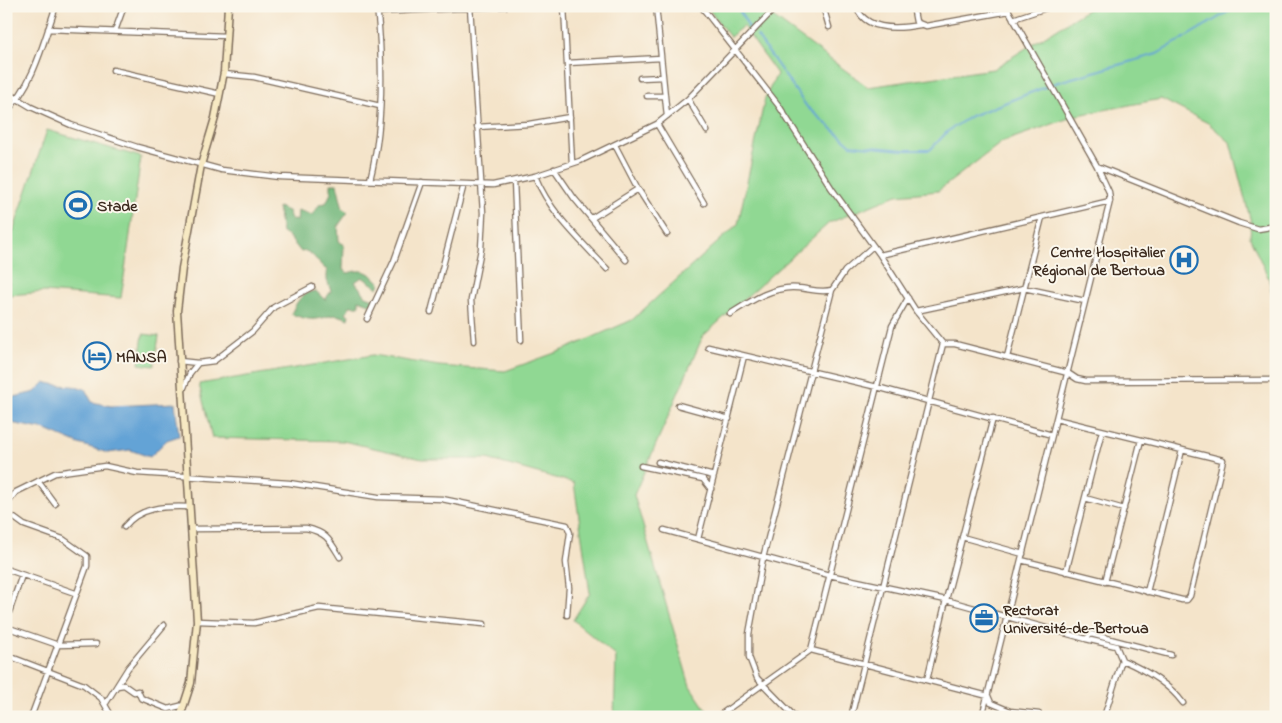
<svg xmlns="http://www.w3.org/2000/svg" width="1282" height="723" font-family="'Indie Flower',sans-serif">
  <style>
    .green { fill: #90d893; stroke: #668158 }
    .forest { fill: #74b87d; stroke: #58714e }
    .water { fill: #64a3d6; stroke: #50667a }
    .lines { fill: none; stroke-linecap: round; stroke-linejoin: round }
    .stream { stroke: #64a3d6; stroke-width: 2 }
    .street-casing { stroke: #7c6b5a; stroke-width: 7 }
    .secondary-casing { stroke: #7c6b5a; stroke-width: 9 }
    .street { stroke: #fff; stroke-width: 4.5 }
    .secondary { stroke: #f7e9c3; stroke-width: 6 }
    .labels { text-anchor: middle; stroke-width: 4; stroke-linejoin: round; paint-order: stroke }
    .poi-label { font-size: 16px; font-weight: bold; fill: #3b2a1e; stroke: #fbf7ec; text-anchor: start }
  </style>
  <rect width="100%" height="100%" fill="#fbf7ec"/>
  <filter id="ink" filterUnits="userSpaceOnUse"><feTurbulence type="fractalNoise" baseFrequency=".02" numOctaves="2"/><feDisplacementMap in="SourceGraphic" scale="10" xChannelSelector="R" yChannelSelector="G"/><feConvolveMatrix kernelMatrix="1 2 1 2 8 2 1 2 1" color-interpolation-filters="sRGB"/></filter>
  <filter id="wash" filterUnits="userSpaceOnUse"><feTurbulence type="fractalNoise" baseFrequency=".0096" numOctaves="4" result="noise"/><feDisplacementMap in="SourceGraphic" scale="20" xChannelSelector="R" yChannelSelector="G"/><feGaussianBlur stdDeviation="1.12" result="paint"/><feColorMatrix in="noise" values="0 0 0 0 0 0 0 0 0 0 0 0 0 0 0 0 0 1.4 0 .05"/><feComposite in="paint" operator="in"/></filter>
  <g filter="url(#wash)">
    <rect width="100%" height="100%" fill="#f4e4ca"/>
    <!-- green -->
    <path class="green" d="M706,6h52l110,81 125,-18 100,-63h183v309l-7,-36 -19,-41 1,-16 -21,-80 -22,-19 -47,-24 -83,16 -76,27 -64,49 -41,4 -68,28 -126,113 -69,159 56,191 21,31h-97l2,-61 -43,-36 17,-27 -16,-110 -87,-24h-65l-79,-18 -131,-3 -13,-54 174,-29 66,11 66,5 61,-22 66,-29 106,-96 27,-126 12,-24 -34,-48 -13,11z
      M47,130l94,27 -20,141 -77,-6 -34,3 -4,-42z
      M143,334l16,2 -5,30 -15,-2z"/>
    <!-- forest -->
    <path class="forest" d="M331,184h6l6,25 5,3 -10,14 1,15 5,4 -1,25 5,3c16,-5 21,-1 32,10l-2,5 -16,-11 -7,5 11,14 8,3 -2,6 -13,-5v6h-9l-4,7 3,2 -1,4c-16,-8 -18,-1 -32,0 -9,1 -16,-2 -25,-5 6,-12 10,-22 25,-23l9,9 6,-9 -4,-11v-10c-9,-6 -11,-14 -21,-19l-5,1 -13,-16 -6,-3 -4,-26 10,4 3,8 6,2 1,-11 14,5 8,-11 6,-1 5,-10z"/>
    <!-- water -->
    <path class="water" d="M45,382c14,5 27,2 40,7l7,13 19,4 64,-3 4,33 -12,4 -17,17 -20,-7 -22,3 -29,-9 -33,-14 -40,-8v-23l29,-7z"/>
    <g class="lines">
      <!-- stream -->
      <path class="stream" d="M737,6l12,22
        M757,36l50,71 44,38 52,5h27l18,-19 23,-15 87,-34 99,-28 81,-48"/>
    </g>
  </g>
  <g filter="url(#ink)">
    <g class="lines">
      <!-- street casing -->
      <g class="street-casing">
        <path id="street" d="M470,6l13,207 -2,36 -10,51 3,41
          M564,6l8,157
          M656,6l11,110
          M701,6l78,100 53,83 48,66 36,56 27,33h12l113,29 9,6 9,2 190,-1
          M823,6l6,21
          M856,6c9,26 42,23 64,19
          M913,6l3,16 10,4 83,-15
          M378,12l128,-6
          M1013,19l39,-13
          M48,29l178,7
          M115,31l9,-25
          M567,63l94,-5
          M113,70l107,24
          M224,74l30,3 126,29
          M640,78l23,-1
          M6,92l25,15 40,18 66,22 85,23 57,7 214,8 42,-9 45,-15 77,-37 31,-25 89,-93
          M647,96h18
          M688,99l19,32
          M6,112c28,-28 37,-69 50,-106
          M657,124l47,79
          M477,127l52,-3 41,-7
          M615,145l23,44 29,45
          M1097,166l142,57 19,6 18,-3
          M554,169l20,29 52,62
          M535,176c15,37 45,64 72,93
          M370,180c14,-56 13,-117 7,-174
          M514,181l7,159
          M592,218l46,-29
          M880,255l230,-54
          M916,311l108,-23 61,13
          M431,312l33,-128
          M730,314c19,-12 44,-29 68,-26 13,1 21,5 34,2
          M367,319l27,-58 28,-79
          M708,347l169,40 175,48
          M1007,357l35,-140
          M179,361l19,2 16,-2 39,-30 21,-24 38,-20
          M183,390l7,-17 8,-10
          M678,405l51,14
          M658,462l56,14
          M641,466l62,13 8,10
          M38,481l17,23
          M1085,498l39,11
          M6,505l10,-13 39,-19 50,-7 32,7 152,10 89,14 64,2 125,26 3,8 -4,29 3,26 -2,27
          M6,512l18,13 39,14 24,17v10l-56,151
          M124,527c16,-20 40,-21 65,-20
          M192,529l114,-1c21,5 23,11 34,29
          M664,530l165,45 117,25 140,39 5,-5 80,21
          M962,537l61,17
          M698,539l46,-183
          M1021,560l161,40h5l3,-4 33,-136 -167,-41
          M6,569l69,24
          M1066,572l36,-141
          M1105,582l36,-142
          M1147,592l35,-142
          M6,621l16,-46
          M197,621l57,2 65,-15 165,16
          M6,627l52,18 38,-1
          M1086,639l30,7 6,14 -18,57
          M811,650l177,46 3,7 19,8 29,3 1,3
          M6,655l78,30 17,13 11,19
          M1122,660c21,9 47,24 61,43
          M927,680l19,-80 47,-182
          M117,686l7,-1 10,7 4,-1 3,7 27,11 16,-4
          M106,703l22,-35 36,-43
          M717,717l94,-67 81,-324 16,-28
          M795,717l-38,-39 -8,-21v-23l14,-76 69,-268 13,-19 28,-25
          M851,717l92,-373
          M982,717l128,-516 -1,-9 -12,-26 -91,-160"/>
      </g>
      <!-- secondary casing -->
      <g class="secondary-casing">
        <path id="secondary" d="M180,717l11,-34 6,-62 -20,-310 5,-43 19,-103 14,-47 9,-46 4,-66"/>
      </g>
      <!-- street -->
      <use href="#street" class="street"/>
      <!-- secondary -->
      <use href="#secondary" class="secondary"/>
    </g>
  </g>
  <!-- icons -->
  <defs>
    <g id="stadium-ring" transform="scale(1.4375)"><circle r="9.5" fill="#fbf7ec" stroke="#1f6fb2" stroke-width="1.5"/><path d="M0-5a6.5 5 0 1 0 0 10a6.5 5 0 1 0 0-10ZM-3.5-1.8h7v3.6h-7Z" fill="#1f6fb2"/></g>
    <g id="hospital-ring" transform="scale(1.4375)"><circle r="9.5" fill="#fbf7ec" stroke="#1f6fb2" stroke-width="1.5"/><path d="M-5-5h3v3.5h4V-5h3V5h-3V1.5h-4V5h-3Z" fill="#1f6fb2"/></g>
    <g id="hotel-ring" transform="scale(1.4375)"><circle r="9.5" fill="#fbf7ec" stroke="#1f6fb2" stroke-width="1.5"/><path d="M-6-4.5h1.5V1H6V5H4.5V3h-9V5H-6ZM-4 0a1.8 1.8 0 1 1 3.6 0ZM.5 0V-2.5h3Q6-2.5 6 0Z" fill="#1f6fb2"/></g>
    <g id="office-ring" transform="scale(1.4375)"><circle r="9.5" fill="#fbf7ec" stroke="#1f6fb2" stroke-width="1.5"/><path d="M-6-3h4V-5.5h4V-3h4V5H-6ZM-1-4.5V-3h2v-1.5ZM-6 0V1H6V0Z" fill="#1f6fb2"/></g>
  </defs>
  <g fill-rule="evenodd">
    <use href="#stadium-ring" x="78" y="205"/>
    <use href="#hospital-ring" x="1184" y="260"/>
    <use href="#hotel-ring" x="97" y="356"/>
    <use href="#office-ring" x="984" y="618"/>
  </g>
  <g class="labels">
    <!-- poi labels -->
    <g class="poi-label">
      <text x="97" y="211">Stade</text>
      <text x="1165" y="257" text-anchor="end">Centre Hospitalier<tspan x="1165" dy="18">Régional de Bertoua</tspan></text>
      <text x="116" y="362">MANSA</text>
      <text x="1003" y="615">Rectorat<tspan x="1003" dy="18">Université-de-Bertoua</tspan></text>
    </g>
  </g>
  <!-- margin -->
  <rect width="1282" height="723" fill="none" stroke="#fbf7ec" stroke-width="25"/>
</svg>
